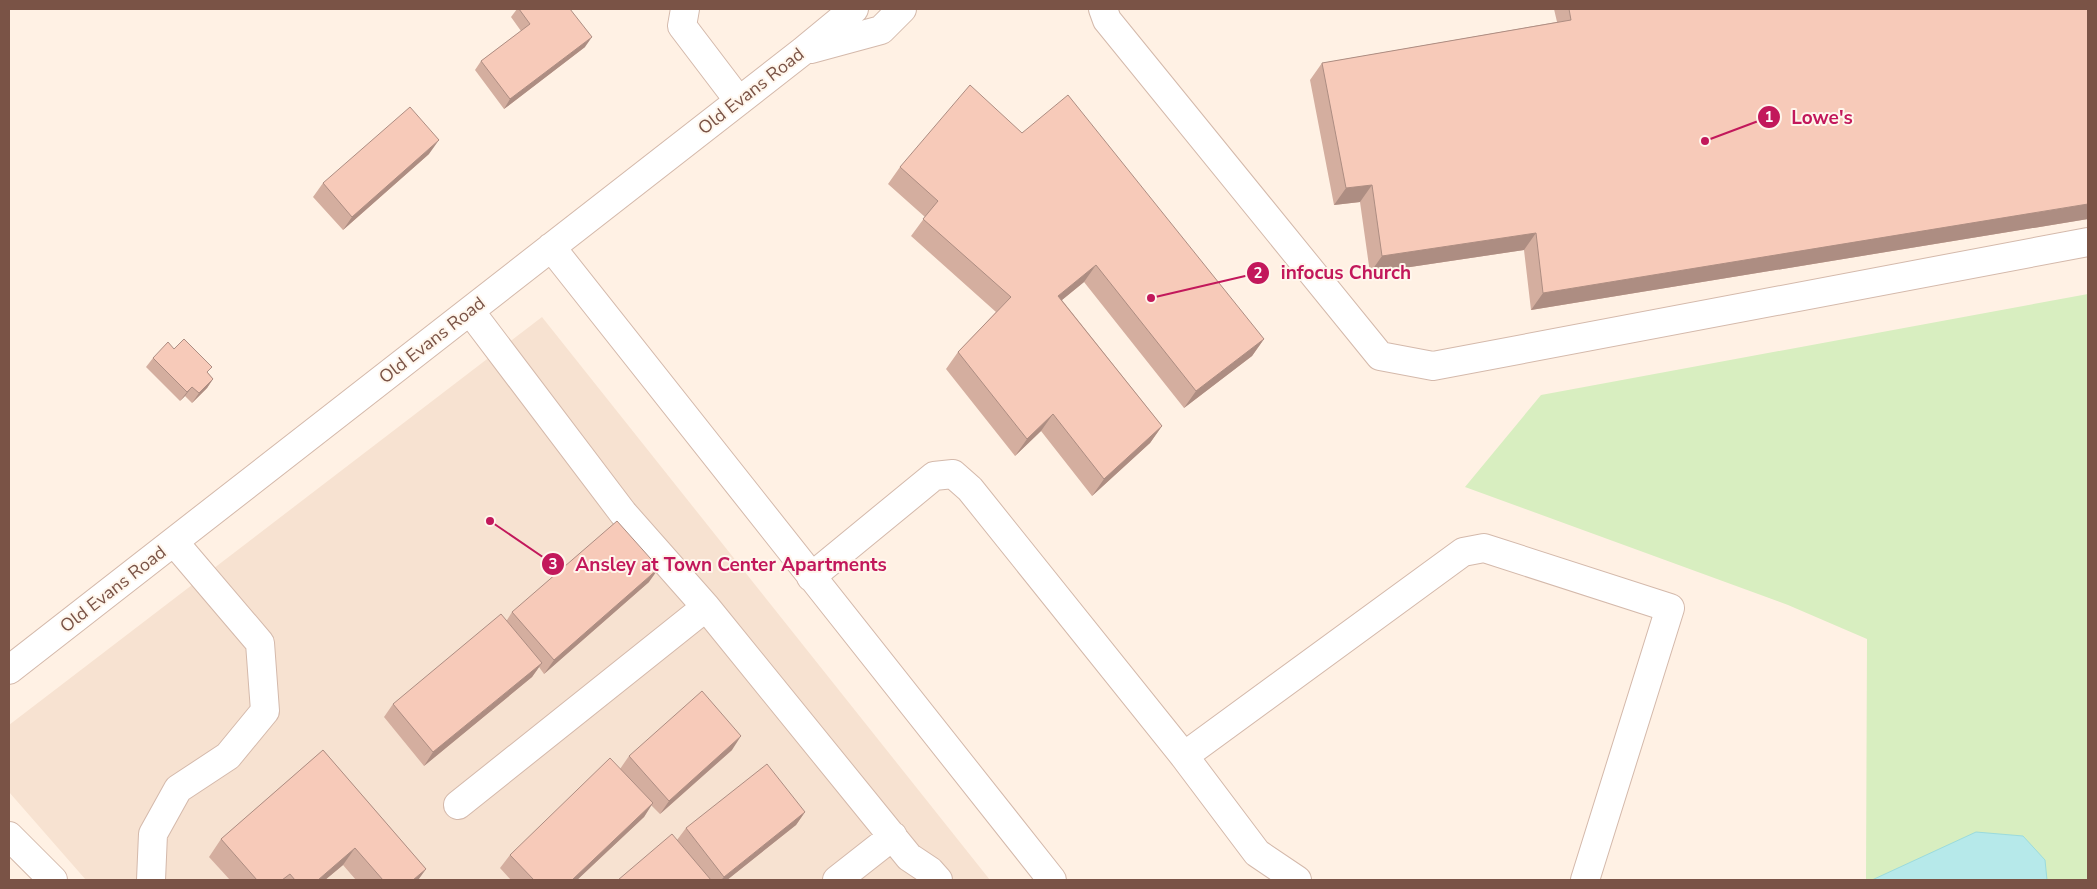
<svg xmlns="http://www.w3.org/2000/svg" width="2097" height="889" font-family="'Nunito Sans',sans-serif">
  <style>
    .residential { fill: #f7e2d1 }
    .green { fill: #d8eec0 }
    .water { fill: #b6e9ea; stroke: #9bdbdd }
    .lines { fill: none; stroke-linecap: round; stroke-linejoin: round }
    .minor-casing { stroke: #d4b9ab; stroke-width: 30 }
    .minor { stroke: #fff; stroke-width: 28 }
    .wall { fill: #d4ae9f }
    .shaded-wall { fill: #ad8d82 }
    .building { fill: #f7cab9; stroke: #ad8d82 }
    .labels { text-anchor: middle; stroke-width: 4; stroke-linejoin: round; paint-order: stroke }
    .street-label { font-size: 18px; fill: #7a5346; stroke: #fff6ec }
    .leader { fill: none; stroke: #c2185b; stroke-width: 2 }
    .callout-dot { fill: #c2185b; stroke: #fff6ec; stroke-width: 2 }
    .mark-label { font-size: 15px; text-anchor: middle; font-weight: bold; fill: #fff }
    .callout-label { font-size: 19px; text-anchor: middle; font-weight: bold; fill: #c2185b; stroke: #fff6ec; stroke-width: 4; stroke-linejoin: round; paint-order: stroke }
  </style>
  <rect width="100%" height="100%" fill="#fff1e4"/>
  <!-- residential -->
  <path class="residential" d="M542,317l448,563h-904l-77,-88v-67z"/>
  <!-- green -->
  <path class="green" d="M2088,294v586h-222l1,-241 -79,-34 -323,-118 76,-92z"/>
  <!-- water -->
  <path class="water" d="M1976,832l47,4 22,24 2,20h-175z"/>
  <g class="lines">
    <!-- minor casing -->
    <g class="minor-casing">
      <path id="minor" d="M685,9l-3,17 57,75
        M1103,9l4,11 273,336 53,10 655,-124
        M811,49l70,-19 21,-21
        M551,247l501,633
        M470,311l153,202 83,94 203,250 21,14 8,9
        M811,577l123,-101 19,-2 17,15 214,267 279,-204 21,-4 186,60 -85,272
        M9,670l794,-619 51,-42
        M1184,756l73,97 40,27
        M458,805l248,-198
        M9,836l44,44
        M151,880l2,-46 25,-45 50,-33 37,-45 -5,-68 -86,-101
        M837,880l56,-44"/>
    </g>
    <!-- minor -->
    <use href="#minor" class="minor"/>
  </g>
  <!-- wall -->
  <path class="wall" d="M517,9h53l15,38 -81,62 -29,-39 6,-9 40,-30 -10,-14z
    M1554,9h534v210l-557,91 -7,-60 -154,23 -10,-71 -26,3 -24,-125 12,-17 235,-41z
    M1022,133l242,206 -12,17 -68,52 -100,-126 -22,18 100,126 -12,17 -58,53 -51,-65 -26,25 -69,-87 12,-17 38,-40 -85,-76 14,-19 -37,-33 12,-17z
    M429,154l-86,76 -30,-33 10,-14z
    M174,349l34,24 5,6 -6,9 -15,15 -7,-7 -5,5 -34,-34 7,-9z
    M649,582l-105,92 -5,-7 -7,10 -108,89 -40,-49 9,-13 114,-84 5,-8z
    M323,750l103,119 -8,11h-62l-13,-15 -18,15h-95l-21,-23 12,-18z
    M732,750l-72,64 -9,-9 -7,12 -67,63h-66l-11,-12 10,-13 110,-86 9,-13z
    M805,812l-9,13 -69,55h-109l59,-40 9,-12z"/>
  <!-- shaded-wall -->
  <path class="shaded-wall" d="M592,37l-7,10 -81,62 6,-10z
    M439,140l-10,14 -86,76 9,-13z
    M1372,185l-12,17 -26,3 12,-17z
    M2088,204v15l-557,91 12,-17z
    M1536,233l-12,17 -154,23 12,-17z
    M1096,265l-12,17 -38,31 12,-17z
    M1264,339l-12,17 -68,52 12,-17z
    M213,379l-6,9 -15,15 7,-10z
    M192,387l-7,9 -5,5 7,-9z
    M1053,414l-12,17 -26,25 12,-17z
    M1162,426l-12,17 -58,53 12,-17z
    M659,568l-10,14 -105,92 10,-14z
    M542,663l-10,14 -108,89 9,-14z
    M741,736l-9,14 -72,64 9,-13z
    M653,803l-9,14 -67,63h-5z
    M805,812l-9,13 -69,55h-6l3,-3z
    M355,848l-12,17 -18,15h-7z
    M426,869l-8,11h-5z"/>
  <!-- building -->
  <path class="building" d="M519,9h51l22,28 -82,62 -29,-38 49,-37z
    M1569,9h519v195l-545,89 -7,-60 -154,23 -10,-71 -26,3 -24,-125 249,-43z
    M970,85l52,48 46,-38 196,244 -68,52 -100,-126 -38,31 104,130 -58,53 -51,-65 -26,25 -69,-87 53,-55 -88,-78 15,-18 -38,-34z
    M410,107l29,33 -87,77 -29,-34z
    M184,339l28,28 -5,5 6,7 -14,14 -7,-6 -5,5 -34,-34 15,-16 6,7z
    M617,521l42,47 -105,92 -42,-48z
    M501,614l41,49 -109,89 -40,-48z
    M702,691l39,45 -72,65 -40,-45z
    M323,750l103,119 -13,11h-30l-28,-32 -37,32h-23l-5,-6 -8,6h-25l-36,-41z
    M610,758l43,45 -81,77h-38l-24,-25z
    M767,764l38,48 -81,65 -38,-49z
    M672,834l39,46h-93z"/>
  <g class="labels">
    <!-- street labels -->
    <g class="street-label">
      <text transform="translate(751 91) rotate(-38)" y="6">Old Evans Road</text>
      <text transform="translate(432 340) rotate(-38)" y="6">Old Evans Road</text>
      <text transform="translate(113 589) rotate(-38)" y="6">Old Evans Road</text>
    </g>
  </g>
  <!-- callouts -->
  <path class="leader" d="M1705 141L1769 117M1151 298L1258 273M490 521L553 564"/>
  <g class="callout-dot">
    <circle cx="1705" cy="141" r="5"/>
    <circle cx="1151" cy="298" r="5"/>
    <circle cx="490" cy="521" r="5"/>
    <circle cx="1769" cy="117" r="12"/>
    <circle cx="1258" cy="273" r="12"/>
    <circle cx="553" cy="564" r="12"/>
  </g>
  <g class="mark-label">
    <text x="1769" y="122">1</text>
    <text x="1258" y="278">2</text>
    <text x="553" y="569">3</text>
  </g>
  <g class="callout-label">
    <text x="1822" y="124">Lowe's</text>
    <text x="1346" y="279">infocus Church</text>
    <text x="731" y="571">Ansley at Town Center Apartments</text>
  </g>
  <!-- border -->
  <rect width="2097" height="889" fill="none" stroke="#7a5346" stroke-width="20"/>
</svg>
